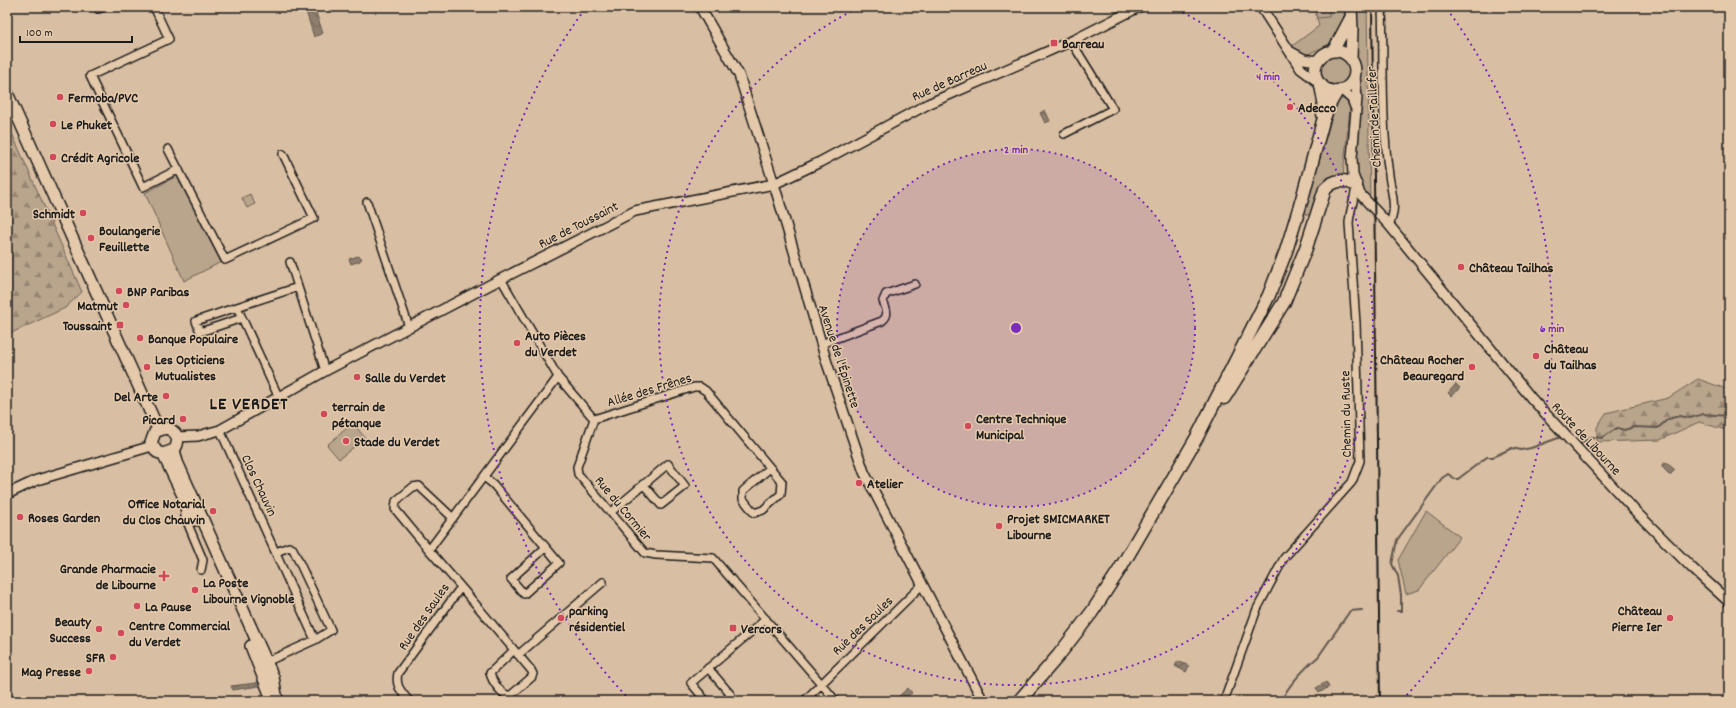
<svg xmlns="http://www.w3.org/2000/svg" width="1736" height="708" font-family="Dekko,sans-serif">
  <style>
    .green { fill: #b9a48c; stroke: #6a6054 }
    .forest { fill: url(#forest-firs); stroke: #6a6054 }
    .water { fill: url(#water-waves); stroke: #60574d }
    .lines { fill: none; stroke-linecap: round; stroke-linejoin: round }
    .stream { stroke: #60574d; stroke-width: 2 }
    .street-casing { stroke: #1c1c1c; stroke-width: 10 }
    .secondary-casing { stroke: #1c1c1c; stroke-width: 12 }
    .primary-casing { stroke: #1c1c1c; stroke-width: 14 }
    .highway-casing { stroke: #1c1c1c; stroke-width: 15 }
    .street { stroke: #e4c9ab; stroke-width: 7 }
    .secondary { stroke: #e4c9ab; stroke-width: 9 }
    .primary { stroke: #e4c9ab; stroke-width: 11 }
    .highway { stroke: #e4c9ab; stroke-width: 12 }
    .rail { stroke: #1c1c1c; stroke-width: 2 }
    .ring { fill: none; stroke: #7b2cbf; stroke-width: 2; stroke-dasharray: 2 4 }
    .poi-dot { fill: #d1495b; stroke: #e4c9ab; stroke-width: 1.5 }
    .labels { text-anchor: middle; stroke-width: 3; stroke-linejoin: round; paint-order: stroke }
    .poi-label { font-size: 14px; font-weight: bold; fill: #1c1c1c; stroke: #e4c9ab; text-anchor: start }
    .street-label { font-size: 14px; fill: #1c1c1c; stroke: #e4c9ab }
    .district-label { font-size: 18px; font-weight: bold; letter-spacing: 1px; fill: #1c1c1c; stroke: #e4c9ab }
    .centre { fill: #7b2cbf; stroke: #e4c9ab; stroke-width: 2 }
    .ring-label { font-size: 12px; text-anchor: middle; font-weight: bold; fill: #7b2cbf; stroke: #e4c9ab; stroke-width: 3; stroke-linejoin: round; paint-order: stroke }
  </style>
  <defs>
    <pattern id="forest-firs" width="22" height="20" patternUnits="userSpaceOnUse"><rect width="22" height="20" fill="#b9a48c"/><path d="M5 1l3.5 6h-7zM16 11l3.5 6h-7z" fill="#968572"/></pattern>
    <pattern id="water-waves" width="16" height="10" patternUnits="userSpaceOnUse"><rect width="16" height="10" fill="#8d7e6d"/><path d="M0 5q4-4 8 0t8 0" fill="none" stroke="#726659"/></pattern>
  </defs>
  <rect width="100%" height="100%" fill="#d8bea2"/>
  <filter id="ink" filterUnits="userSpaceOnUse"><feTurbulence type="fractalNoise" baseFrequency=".025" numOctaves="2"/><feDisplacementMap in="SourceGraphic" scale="8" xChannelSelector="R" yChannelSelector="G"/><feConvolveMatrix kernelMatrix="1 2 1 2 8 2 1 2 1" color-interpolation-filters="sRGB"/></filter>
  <g filter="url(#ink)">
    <!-- green -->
    <path class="green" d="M1314,7h31c0,13 -6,28 -16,37 -6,4 -16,7 -22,11l-15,-9 27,-20z
      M1354,7h13l3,192c-6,-6 -10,-12 -12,-20 -8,-31 -1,-79 1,-111l-4,-11z
      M1318 71a16 16 0 1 1 32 0a16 16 0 1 1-32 0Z
      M1338,98l8,2 4,8 -7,67 -4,1 -28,40 -7,-3 26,-90 4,-23z
      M177,176l44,86 -37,19 -39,-88z
      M250,194l5,10 -8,4 -5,-10z
      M353,423l12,15 -26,21 -12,-14z
      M1426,511l34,26 -41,53 -13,4 -8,-34z"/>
    <!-- forest -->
    <path class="forest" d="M1314,7h15v10l-12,1z
      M7,122l75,170 -17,16 -58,27v-108l5,-4 -5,-11z
      M1698,379l31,11v41l-30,-9 -39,18 -63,2v-15l9,-14 62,-15z"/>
    <!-- water -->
    <path class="water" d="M314,7l9,26 -9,4 -9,-29z
      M1045,110l5,11 -5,2 -5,-10z
      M358,256l4,2 -2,3 -9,3 -2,-5z
      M1456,384l4,4 -9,8 -3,-3z
      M1666,462l9,8 -5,5 -9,-9z
      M1178,661l11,5 -3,6 -11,-6z
      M259,681l6,4 -32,5 -2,-4 25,-3z
      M1326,682l3,5 -10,6 -3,-5z
      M908,688l4,5 -11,8 -3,-4z"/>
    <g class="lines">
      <!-- stream -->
      <path class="stream" d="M1580,444l11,-7 11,1 15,-10 7,2 10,-3 24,1 10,-9 11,-3 11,2 13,-4 26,2
        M1397,611h4v-16l-3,-19 -6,-12 5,-24 45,-62 6,-4 7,5h3l29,-22h6l19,-9 9,2 10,-2 30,-11
        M1282,701c3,-13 26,-36 36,-44l32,-46 12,-1"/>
      <!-- street casing -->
      <g class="street-casing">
        <path id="street" d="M154,7l15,32 -79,37 53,111 36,-18
          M1382,7c2,56 -1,113 7,168 2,17 9,33 0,50
          M98,9l6,-2
          M1064,134l49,-25 -42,-68
          M168,149l57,111 89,-42 -31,-64
          M367,202l42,125
          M290,262l8,25
          M501,279l57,98 36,42 -17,48 1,7 67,79 11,2 57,3 123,143
          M237,307l-41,14 4,11 42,-14
          M821,344l61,-23c8,-6 4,-12 1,-20l3,-7 29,-10
          M279,398l-42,-91 61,-20 27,84
          M594,419l100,-32h6l6,4 76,91 -1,12 -18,16 -9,3 -11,-14v-8l27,-23
          M220,430l95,210
          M484,477l9,7 66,79 -35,31 -13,-15 34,-31
          M184,502l1,15 18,43 -2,10
          M611,512l57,-48 17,22 -24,19 -18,-21
          M429,550l-34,-41 1,-8 17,-14 6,-1 34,32
          M461,587l70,83 2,4 -1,3 -21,18c-9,2 -19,-14 -21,-22l24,-23
          M518,655l85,-73
          M266,662l49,-22 16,-10 -38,-81 -4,-2 -13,5
          M708,668l23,27 -7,6
          M409,701c-8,-10 -14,-15 -11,-28l63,-86 -32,-37 129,-173
          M706,701l-15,-18 75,-64
          M804,701l118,-116
          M1224,701l33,-92 27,-51 68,-76 8,-21 -4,-138 -7,-100c1,-14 6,-24 7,-38"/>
      </g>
      <!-- secondary casing -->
      <g class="secondary-casing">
        <path id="secondary" d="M700,7l39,68 35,109 53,179 37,109 119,229
          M1261,7l40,62 16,12
          M1291,52l13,7 13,2
          M1355,76l2,22 -5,60 1,17 7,19 29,31 143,174 106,115 54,54 37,34
          M1342,90l10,9 3,8
          M177,437l21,-1 22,-6 105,-59 176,-92 134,-68 139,-27 46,-22 108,-58 148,-65 63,-32
          M7,494l30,-14 115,-34"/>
      </g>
      <!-- primary casing -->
      <g class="primary-casing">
        <path id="primary" d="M1315 71a20 20 0 1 1 40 0a20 20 0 1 1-40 0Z
          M1333,51l18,-34
          M1351,58l1,-29 -1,-22
          M7,93l151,336
          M174,450l-11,4 -6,-2 -6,-9 4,-11 10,-4c12,2 16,13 9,22l3,12 96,215 4,24
          M163,454l32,66
          M251,646l19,48"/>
      </g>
      <!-- highway casing -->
      <g class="highway-casing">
        <path id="highway" d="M1321,85l3,17 -1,12
          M1224,398l60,-96 22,-54 19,-59c10,-10 19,-10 31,-4
          M1019,701l39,-45 34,-44 28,-43 77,-132 72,-142 17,-44 16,-52 21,-78 6,-16 8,-14"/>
      </g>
      <!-- street -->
      <use href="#street" class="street"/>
      <!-- secondary -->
      <use href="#secondary" class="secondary"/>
      <!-- primary -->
      <use href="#primary" class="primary"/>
      <!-- highway -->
      <use href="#highway" class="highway"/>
      <!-- rail -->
      <path class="rail" d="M1372,7l8,694"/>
    </g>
  </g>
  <!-- distance rings -->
  <circle cx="1016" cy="328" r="179" fill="#7b2cbf" fill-opacity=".12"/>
  <g class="ring">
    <circle cx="1016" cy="328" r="179"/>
    <path d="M1172 7A357 357 0 1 1 860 7"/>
    <path d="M630 700A536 536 0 0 1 585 9M1447 9A536 536 0 0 1 1402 700"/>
  </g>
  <!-- markers -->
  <g class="poi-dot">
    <rect x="1050" y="39" width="8" height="8" rx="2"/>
    <circle cx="60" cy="97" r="4"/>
    <circle cx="1290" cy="107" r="4"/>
    <circle cx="53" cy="124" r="4"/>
    <circle cx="53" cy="157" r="4"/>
    <circle cx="83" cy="213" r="4"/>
    <circle cx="91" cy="238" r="4"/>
    <circle cx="1461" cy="267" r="4"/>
    <circle cx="119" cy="291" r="4"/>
    <circle cx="126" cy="305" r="4"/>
    <rect x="116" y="321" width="8" height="8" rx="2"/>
    <circle cx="140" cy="338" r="4"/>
    <circle cx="517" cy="343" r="4"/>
    <circle cx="1536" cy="356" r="4"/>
    <circle cx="147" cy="367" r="4"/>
    <circle cx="1472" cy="367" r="4"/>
    <circle cx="357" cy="377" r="4"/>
    <circle cx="166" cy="396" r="4"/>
    <circle cx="324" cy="414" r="4"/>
    <circle cx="183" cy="419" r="4"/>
    <circle cx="968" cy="426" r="4"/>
    <circle cx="346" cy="441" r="4"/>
    <circle cx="859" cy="483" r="4"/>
    <circle cx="213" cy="511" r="4"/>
    <circle cx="20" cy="517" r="4"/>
    <circle cx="999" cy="526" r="4"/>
    <path d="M162 570h4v4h4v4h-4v4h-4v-4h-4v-4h4z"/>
    <circle cx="195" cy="590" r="4"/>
    <circle cx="137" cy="606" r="4"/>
    <circle cx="561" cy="618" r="4"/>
    <circle cx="1670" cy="618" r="4"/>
    <rect x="729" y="624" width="8" height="8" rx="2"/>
    <circle cx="99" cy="629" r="4"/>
    <circle cx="121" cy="633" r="4"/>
    <circle cx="113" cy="657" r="4"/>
    <circle cx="89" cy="671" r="4"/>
  </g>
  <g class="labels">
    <!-- poi labels -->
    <g class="poi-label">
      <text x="1062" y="48">Barreau</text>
      <text x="68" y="102">Fermoba/PVC</text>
      <text x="1298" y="112">Adecco</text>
      <text x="61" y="129">Le Phuket</text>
      <text x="61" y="162">Crédit Agricole</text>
      <text x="75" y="218" text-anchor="end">Schmidt</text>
      <text x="99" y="235">Boulangerie<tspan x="99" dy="16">Feuillette</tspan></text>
      <text x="1469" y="272">Château Tailhas</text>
      <text x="127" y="296">BNP Paribas</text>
      <text x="118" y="310" text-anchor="end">Matmut</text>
      <text x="112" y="330" text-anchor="end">Toussaint</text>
      <text x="525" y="340">Auto Pièces<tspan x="525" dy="16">du Verdet</tspan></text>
      <text x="148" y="343">Banque Populaire</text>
      <text x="1544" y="353">Château<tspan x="1544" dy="16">du Tailhas</tspan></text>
      <text x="155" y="364">Les Opticiens<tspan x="155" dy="16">Mutualistes</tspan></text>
      <text x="1464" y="364" text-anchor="end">Château Rocher<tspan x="1464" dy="16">Beauregard</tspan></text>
      <text x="365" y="382">Salle du Verdet</text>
      <text x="158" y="401" text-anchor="end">Del Arte</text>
      <text x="332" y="411">terrain de<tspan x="332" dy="16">pétanque</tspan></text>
      <text x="976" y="423">Centre Technique<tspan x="976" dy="16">Municipal</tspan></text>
      <text x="175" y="424" text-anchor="end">Picard</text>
      <text x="354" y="446">Stade du Verdet</text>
      <text x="867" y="488">Atelier</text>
      <text x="205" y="508" text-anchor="end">Office Notarial<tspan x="205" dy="16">du Clos Chauvin</tspan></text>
      <text x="28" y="522">Roses Garden</text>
      <text x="1007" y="523">Projet SMICMARKET<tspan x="1007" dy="16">Libourne</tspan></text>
      <text x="156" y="573" text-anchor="end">Grande Pharmacie<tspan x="156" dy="16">de Libourne</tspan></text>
      <text x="203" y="587">La Poste<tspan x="203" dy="16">Libourne Vignoble</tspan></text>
      <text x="145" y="611">La Pause</text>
      <text x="569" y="615">parking<tspan x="569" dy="16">résidentiel</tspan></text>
      <text x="1662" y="615" text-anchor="end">Château<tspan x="1662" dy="16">Pierre Ier</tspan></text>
      <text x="91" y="626" text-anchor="end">Beauty<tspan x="91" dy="16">Success</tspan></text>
      <text x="129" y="630">Centre Commercial<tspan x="129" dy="16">du Verdet</tspan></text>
      <text x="741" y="633">Vercors</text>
      <text x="105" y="662" text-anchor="end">SFR</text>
      <text x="81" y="676" text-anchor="end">Mag Presse</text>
    </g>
    <!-- street labels -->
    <g class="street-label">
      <text transform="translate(949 80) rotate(-24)" y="5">Rue de Barreau</text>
      <text transform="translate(1373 117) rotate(-93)" y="5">Chemin de Taillefer</text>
      <text transform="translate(578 224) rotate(-27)" y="5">Rue de Toussaint</text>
      <text transform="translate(840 356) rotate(72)" y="5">Avenue de l'Épinette</text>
      <text transform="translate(649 389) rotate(-17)" y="5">Allée des Frênes</text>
      <text transform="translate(1345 414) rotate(-91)" y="5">Chemin du Ruste</text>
      <text transform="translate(1587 438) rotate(47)" y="5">Route de Libourne</text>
      <text transform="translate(260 485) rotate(65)" y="5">Clos Chauvin</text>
      <text transform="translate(624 508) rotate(50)" y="5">Rue du Cormier</text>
      <text transform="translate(423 616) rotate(-55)" y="5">Rue des Saules</text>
      <text transform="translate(862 625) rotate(-44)" y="5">Rue des Saules</text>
    </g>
    <!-- district labels -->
    <g class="district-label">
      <text x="249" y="409">LE VERDET</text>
    </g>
  </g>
  <circle cx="1016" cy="328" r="6" class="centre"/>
  <g class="ring-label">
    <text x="1268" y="80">4 min</text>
    <text x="1016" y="153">2 min</text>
    <text x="1552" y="332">6 min</text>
  </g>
  <!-- margin -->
  <rect width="1736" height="708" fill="none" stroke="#e4c9ab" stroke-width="24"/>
  <rect x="12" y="12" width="1712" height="684" fill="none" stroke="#1c1c1c" stroke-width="1.5" filter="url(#ink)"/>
  <!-- scale -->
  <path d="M20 36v6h112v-6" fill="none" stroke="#1c1c1c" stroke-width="2"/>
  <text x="26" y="36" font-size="12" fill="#1c1c1c" stroke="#e4c9ab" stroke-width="3" paint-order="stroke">100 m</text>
</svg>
